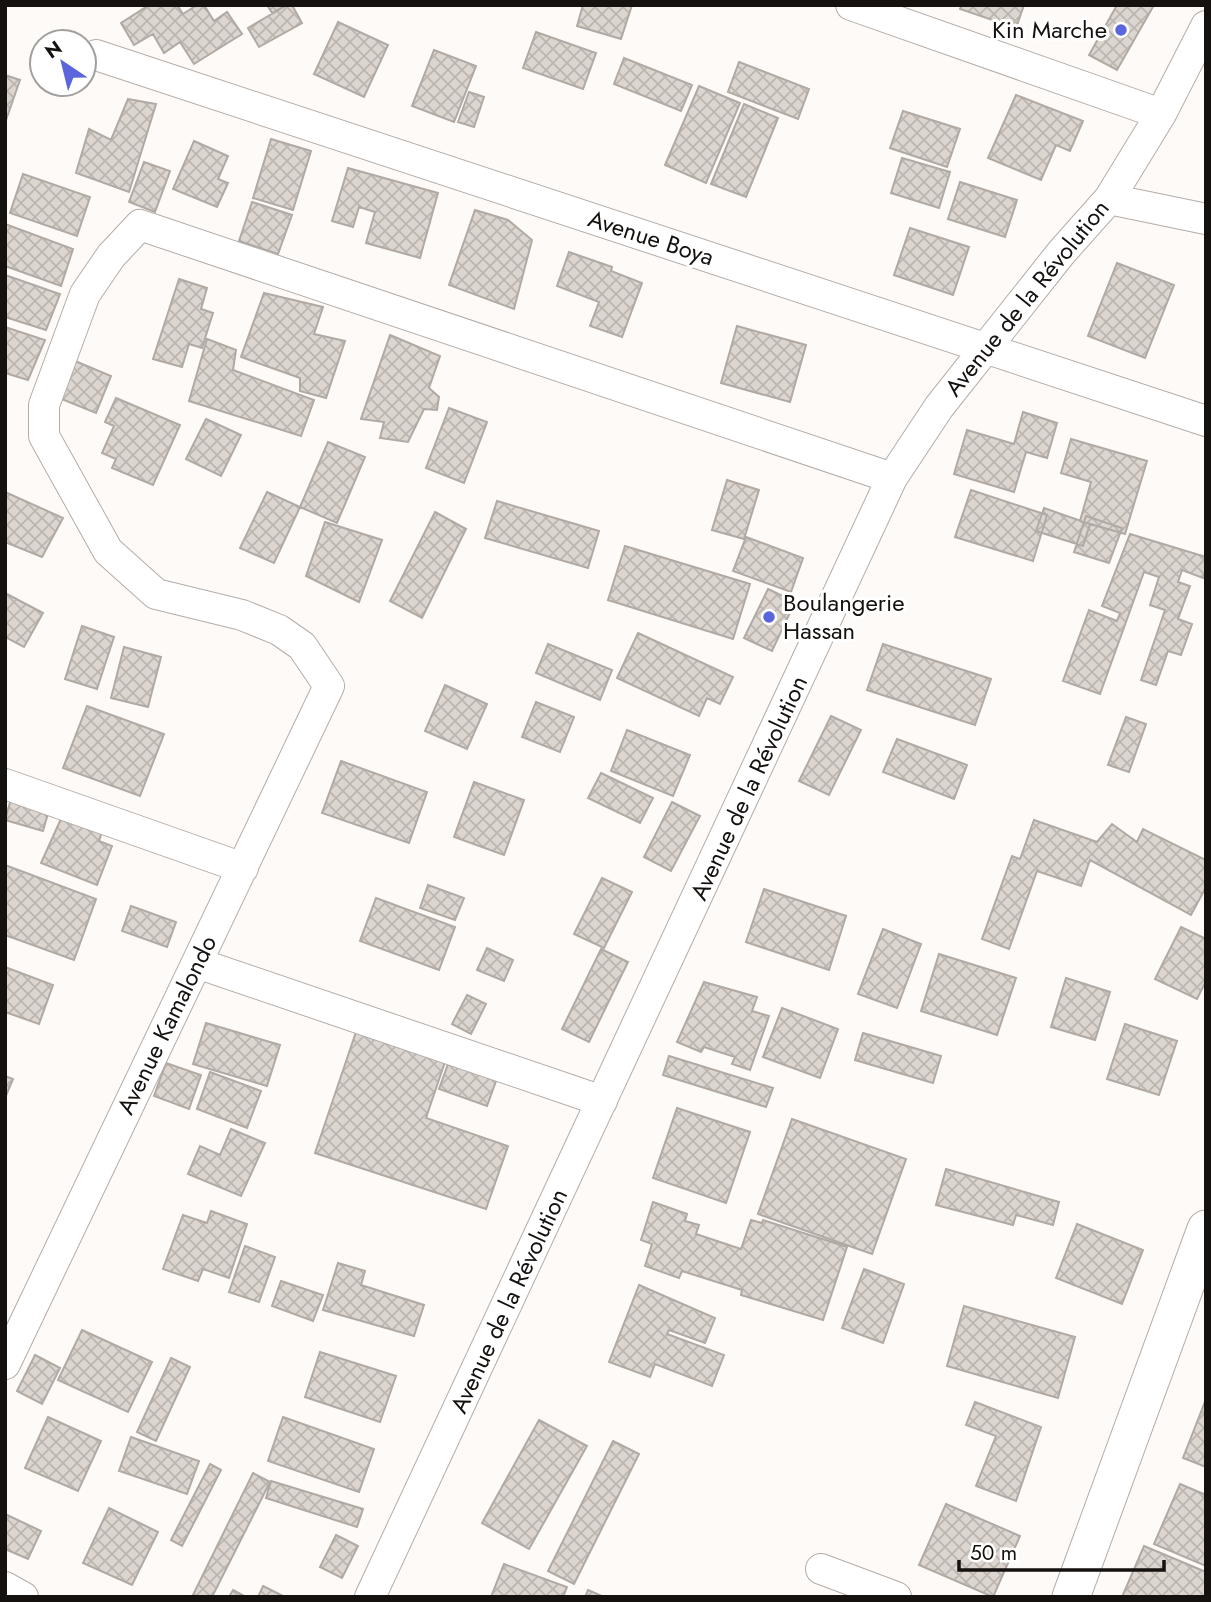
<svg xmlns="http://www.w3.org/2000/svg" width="1211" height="1602" font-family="Jost,sans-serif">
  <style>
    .building { fill: url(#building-cross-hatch); stroke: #b0a9a4; stroke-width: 2 }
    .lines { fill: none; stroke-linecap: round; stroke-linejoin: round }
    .minor-casing { stroke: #b4ada8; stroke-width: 32 }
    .major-casing { stroke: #b4ada8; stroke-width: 39 }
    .minor { stroke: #fff; stroke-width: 30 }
    .major { stroke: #fff; stroke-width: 37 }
    .poi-dot { fill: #5b65dc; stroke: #fff; stroke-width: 2.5 }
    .labels { text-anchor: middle; stroke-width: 6; stroke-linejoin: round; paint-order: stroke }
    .poi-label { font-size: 24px; fill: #14110f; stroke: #fff; text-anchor: end }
    .street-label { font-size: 24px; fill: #14110f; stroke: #fff }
  </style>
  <defs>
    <pattern id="building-cross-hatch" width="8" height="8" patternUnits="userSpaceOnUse" patternTransform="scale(1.75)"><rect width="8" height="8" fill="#dcd5d0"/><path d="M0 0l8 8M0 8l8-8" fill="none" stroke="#bcb6b1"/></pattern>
  </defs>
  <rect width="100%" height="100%" fill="#fefaf7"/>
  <!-- building -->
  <path class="building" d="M149,5h28l6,9 14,-9h7l10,16 13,-9 15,22 -48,30 -14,-22 -16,11 -11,-19 -19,11 -13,-22z
    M267,5h19l-14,8z
    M287,5h5l10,18 -43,24 -11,-19z
    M583,5h49l-11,34 -44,-13z
    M962,5h62l-8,23 -56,-19z
    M1117,5h37l-37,65 -28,-15z
    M338,22l50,23 -24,52 -50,-23z
    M536,32l60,21 -13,36 -60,-21z
    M434,50l42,16 -22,56 -42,-16z
    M624,58l68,27 -11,26 -67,-27z
    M739,62l70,27 -11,30 -70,-27z
    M5,75l15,5 -15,43z
    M699,86l41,17 -34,80 -41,-18z
    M469,92l15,5 -10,30 -16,-5z
    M1016,95l67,26 -13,30 -14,-6 -15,35 -53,-22z
    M128,99l28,5 -27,88 -53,-19 13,-44 22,11z
    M744,104l34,14 -32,79 -35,-13z
    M903,111l57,18 -13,38 -57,-19z
    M271,139l40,12 -18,59 -40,-12z
    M194,141l34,15 -10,23 10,4 -11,24 -44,-18z
    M902,158l48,14 -11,36 -48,-15z
    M144,162l26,9 -15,41 -26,-10z
    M348,168l90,25 -18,65 -54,-15 9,-31 -16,-5 -6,20 -21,-6z
    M23,174l67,23 -13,39 -67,-23z
    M960,182l57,18 -12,37 -57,-18z
    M252,202l40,13 -14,39 -39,-13z
    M475,210l33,10 24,20 -18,69 -65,-24z
    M5,224l68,25 -12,37 -56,-20z
    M910,228l59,19 -16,48 -59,-20z
    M569,252l43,15 -1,4 31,12 -20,54 -32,-11 9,-24 -42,-16z
    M1117,263l57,22 -29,73 -57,-22z
    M5,275l55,19 -14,36 -41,-13z
    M179,279l28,9 -6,21 12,4 -11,35 -13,-4 -7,23 -29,-8z
    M264,293l59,14 -9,27 31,7 -19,57 -26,-7v-13l-59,-21z
    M737,326l69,19 -16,57 -69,-19z
    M5,327l40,13 -17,40 -23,-7z
    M390,335l50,21 -11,32 10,9 -2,13 -13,-1 -16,33 -28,-4 4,-16 -23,-3z
    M207,339l29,11 -3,20 81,30 -13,36 -112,-35z
    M75,361l36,15 -15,37 -37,-15z
    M116,398l64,27 -27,60 -41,-17 4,-9 -14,-6 12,-27 -9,-4z
    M449,408l38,14 -23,61 -38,-15z
    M1023,412l34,11 -10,35 -21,-6 -12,40 -60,-18 13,-44 47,14z
    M206,419l35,16 -20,41 -35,-17z
    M1071,439l76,22 -22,73 -45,-13 11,-39 -30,-9z
    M328,442l37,15 -28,66 -37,-16z
    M727,480l32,10 -15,49 -32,-9z
    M971,490l76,25 -14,46 -78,-24z
    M5,492l58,26 -21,39 -37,-15z
    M267,492l33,15 -26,56 -34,-15z
    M497,501l102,30 -11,37 -103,-30z
    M1044,508l46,16 -7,22 -47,-15z
    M435,512l31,17 -44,89 -32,-17z
    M1086,516l36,12 -13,35 -35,-11z
    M325,522l57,18 -23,62 -53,-26z
    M1130,534l76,23v13l-3,8 -21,-8 -4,12 12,4 -12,33 14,5 -11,31 -13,-4 -12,34 -15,-5 24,-70 -15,-5 9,-28 -15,-5 -44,122 -37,-13 26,-71 28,11 3,-8 -18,-7z
    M746,537l57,21 -12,34 -58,-21z
    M625,546l125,38 -17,55 -125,-39z
    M768,589l27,13 -23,49 -28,-13z
    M5,593l38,20 -19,34 -19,-10z
    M82,626l32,11 -17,52 -32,-10z
    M638,633l95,44 -13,27 -13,-6 -8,18 -82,-38z
    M548,644l64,26 -12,30 -64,-27z
    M883,644l108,35 -16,46 -108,-35z
    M124,647l37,10 -13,50 -37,-9z
    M445,685l42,19 -20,45 -42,-18z
    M536,702l38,15 -14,35 -38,-15z
    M87,706l77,28 -24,62 -77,-28z
    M831,716l30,14 -32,65 -30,-14z
    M1126,717l20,7 -17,48 -21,-7z
    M627,730l63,25 -17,41 -62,-25z
    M897,739l70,26 -13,34 -71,-27z
    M341,761l86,31 -18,51 -87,-30z
    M601,773l52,25 -13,25 -52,-25z
    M474,782l50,18 -20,55 -50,-18z
    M13,792l38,11 -8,28 -38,-11z
    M672,802l28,14 -29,55 -27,-14z
    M65,810l40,13 -6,18 13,5 -15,39 -56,-22z
    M1034,820l63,22 15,-18 25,18 6,-13 63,31v27l-15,28 -101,-55 -9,26 -44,-15 -28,78 -27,-10 30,-83 8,3z
    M5,865l91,34 -22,61 -69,-25z
    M602,878l30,14 -28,56 -30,-14z
    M428,885l36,13 -9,22 -35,-12z
    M764,889l82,27 -17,54 -83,-28z
    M376,898l79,29 -16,43 -79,-29z
    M131,906l45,16 -9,25 -45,-16z
    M1181,927l25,12v42l-9,18 -42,-20z
    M883,929l38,15 -24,64 -39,-14z
    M487,948l26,12 -9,21 -27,-11z
    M601,949l27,13 -39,80 -27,-13z
    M939,954l77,24 -19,57 -76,-24z
    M5,967l48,18 -14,39 -34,-12z
    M1066,978l44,14 -15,48 -44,-13z
    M704,982l53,15 -5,14 17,5 -19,54 -18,-6 3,-7 -31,-10 -3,5 -24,-10z
    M467,995l19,9 -15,30 -19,-10z
    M782,1008l56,21 -18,49 -57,-21z
    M206,1023l74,22 -13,41 -74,-22z
    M1125,1024l52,17 -18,54 -52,-16z
    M357,1029l89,30 -20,59 82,28 -22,63 -171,-56z
    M863,1033l78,23 -8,27 -78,-23z
    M452,1053l48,17 -13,36 -48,-17z
    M669,1056l104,32 -7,19 -103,-32z
    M166,1063l35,12 -12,34 -35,-13z
    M210,1072l51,19 -14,37 -50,-19z
    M5,1076l8,3 -8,19z
    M677,1108l73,24 -24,71 -73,-25z
    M792,1119l114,40 -34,95 -114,-40z
    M231,1129l34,14 -24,53 -53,-22 12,-28 20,9z
    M946,1169l113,33 -6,23 -37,-10 -3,10 -77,-20z
    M653,1202l34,12 -2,7 14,4 -3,9 45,15 10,-29 11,3 1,-3 84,27 -24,73 -82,-25 1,-5 -60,-19 -3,7 -34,-12 7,-22 -11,-4z
    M211,1211l36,13 -18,54 -26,-9 -5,12 -35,-12 20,-54 24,8z
    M1077,1224l66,26 -21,54 -66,-26z
    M245,1246l30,11 -16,45 -30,-10z
    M338,1263l27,8 -4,14 63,20 -10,31 -91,-26z
    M864,1269l40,15 -21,59 -41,-15z
    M281,1281l42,14 -10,26 -41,-15z
    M639,1285l76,33 -10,25 -36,-13 -2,4 57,21 -12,31 -57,-22 -5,13 -41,-15z
    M964,1306l111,31 -17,61 -111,-32z
    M82,1330l70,32 -24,50 -70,-32z
    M320,1352l76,24 -16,46 -75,-25z
    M35,1355l25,13 -18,36 -25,-13z
    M171,1358l19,9 -34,74 -19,-9z
    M1206,1399v68l-23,-9z
    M975,1402l66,25 -25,74 -40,-15 20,-50 -30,-11z
    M48,1417l53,24 -23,50 -53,-23z
    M283,1417l91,32 -15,43 -91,-31z
    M539,1420l48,26 -58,103 -47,-26z
    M131,1437l68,24 -12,33 -68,-23z
    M613,1441l26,13 -65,130 -26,-13z
    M210,1464l11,6 -39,76 -11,-6z
    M253,1473l17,9 -58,115h-20z
    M271,1481l92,28 -6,18 -91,-29z
    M1180,1484l26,11v71l-52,-22z
    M946,1504l74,32 -27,61 -74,-32z
    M109,1508l49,24 -26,53 -49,-22z
    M5,1514l36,17 -13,28 -23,-10z
    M336,1535l22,11 -16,32 -22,-11z
    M1144,1546l62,26v25h-84z
    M504,1564l63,23 -4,10h-72z
    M263,1586l22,11h-27z
    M233,1590l13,7h-17z
    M588,1590l16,7h-19z"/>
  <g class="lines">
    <!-- minor casing -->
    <g class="minor-casing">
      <path id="minor" d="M851,5l310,109
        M96,55l1110,366
        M1109,199l97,20
        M5,784l238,84
        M197,963l405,138
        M5,1364l324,-678 -27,-40 -23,-16 -37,-15 -86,-21 -48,-43 -64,-115v-31l41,-111 26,-38 29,-31 752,253
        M821,1569l75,28
        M5,1587l18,10
        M370,1597l522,-1119 47,-71 122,-154 48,-54 52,-85 45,-88"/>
    </g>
    <!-- major casing -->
    <g class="major-casing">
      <path id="major" d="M1071,1597l135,-368"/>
    </g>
    <!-- minor -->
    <use href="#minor" class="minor"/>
    <!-- major -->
    <use href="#major" class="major"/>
  </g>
  <!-- markers -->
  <g class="poi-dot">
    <circle cx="1121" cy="30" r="7"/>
    <circle cx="769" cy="617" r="7"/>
  </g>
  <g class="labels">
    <!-- poi labels -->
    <g class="poi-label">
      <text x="1107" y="38">Kin Marche</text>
      <text x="783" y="611" text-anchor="start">Boulangerie<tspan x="783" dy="28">Hassan</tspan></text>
    </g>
    <!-- street labels -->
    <g class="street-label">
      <text transform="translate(651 238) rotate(18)" y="8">Avenue Boya</text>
      <text transform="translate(1027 298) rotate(-51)" y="8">Avenue de la Révolution</text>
      <text transform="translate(749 788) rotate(-65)" y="8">Avenue de la Révolution</text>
      <text transform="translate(167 1025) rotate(-64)" y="8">Avenue Kamalondo</text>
      <text transform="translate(509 1301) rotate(-65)" y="8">Avenue de la Révolution</text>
    </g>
  </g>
  <!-- border -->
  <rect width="1211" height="1602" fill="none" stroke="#14110f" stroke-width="14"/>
  <!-- north arrow -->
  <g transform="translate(63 63) rotate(325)"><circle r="33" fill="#ffffff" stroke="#a1a09f" stroke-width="2"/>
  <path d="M0-5L12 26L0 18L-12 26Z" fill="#5b65dc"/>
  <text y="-10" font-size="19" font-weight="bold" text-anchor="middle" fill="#14110f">N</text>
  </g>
  <!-- scale -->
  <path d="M959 1560v10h205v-10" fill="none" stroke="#14110f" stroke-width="3.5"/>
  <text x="970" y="1560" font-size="21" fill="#14110f" stroke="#ffffff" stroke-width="5" paint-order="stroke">50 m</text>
</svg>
